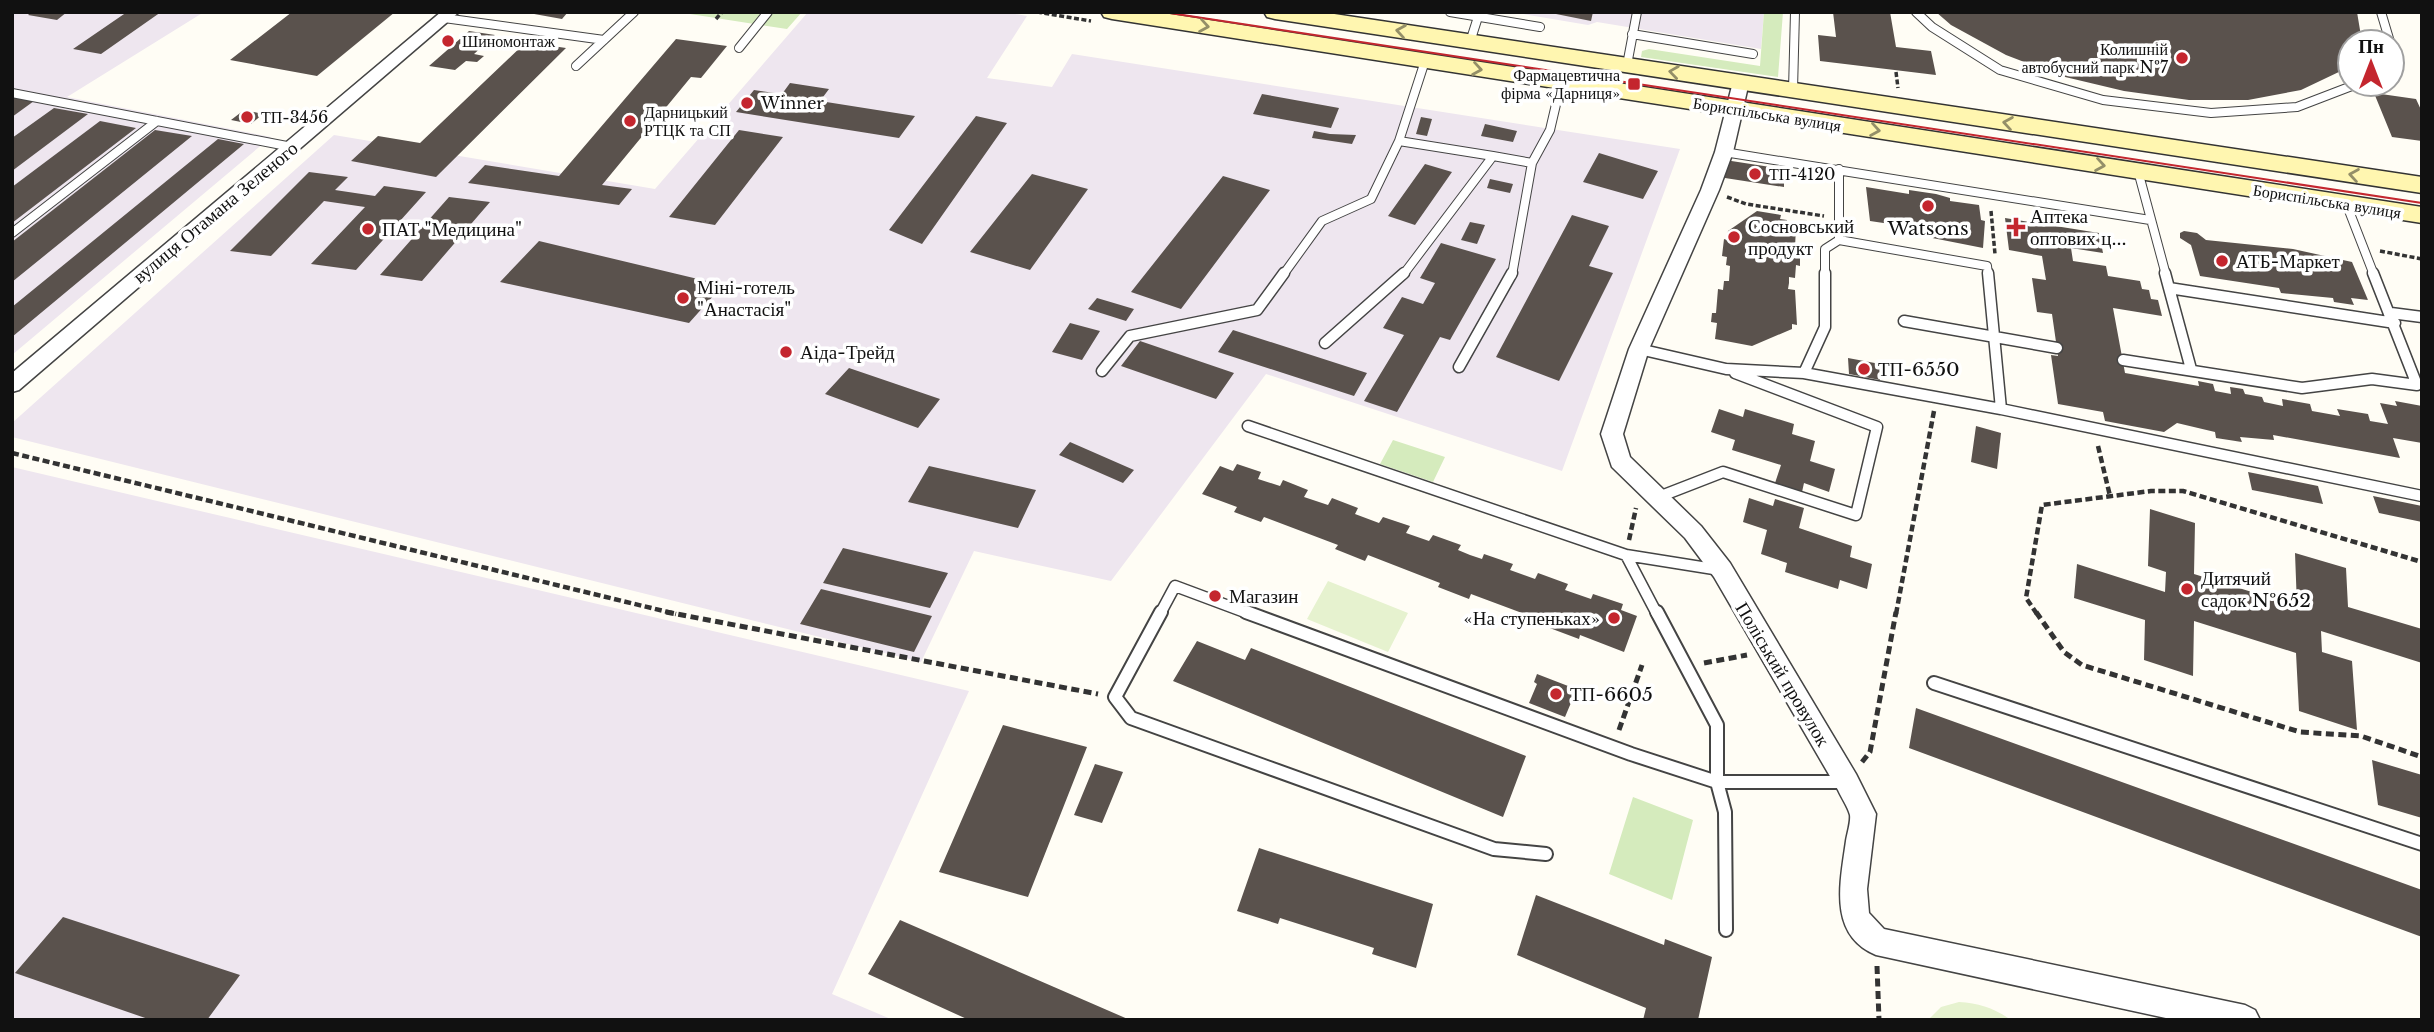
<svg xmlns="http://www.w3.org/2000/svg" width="2434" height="1032" font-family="'Libre Baskerville',serif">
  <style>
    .industrial { fill: #eee6ef }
    .green { fill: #d5ebbd }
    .pitch { fill: #e6f2cf }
    .building { fill: #5a524d }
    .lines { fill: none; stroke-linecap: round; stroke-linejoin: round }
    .lane-far2-casing { stroke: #444; stroke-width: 10 }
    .lane-far1-casing { stroke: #444; stroke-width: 13 }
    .lane-casing { stroke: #444; stroke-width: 16 }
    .street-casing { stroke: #444; stroke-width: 3 }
    .secondary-casing { stroke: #333; stroke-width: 3 }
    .path-far2 { stroke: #333; stroke-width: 3.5; stroke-dasharray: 5 2.5; stroke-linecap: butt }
    .path-far1 { stroke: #333; stroke-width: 4.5; stroke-dasharray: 7 3.5; stroke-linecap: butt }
    .path { stroke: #333; stroke-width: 5; stroke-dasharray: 8 4.5; stroke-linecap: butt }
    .lane-far2 { stroke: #fff; stroke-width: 8 }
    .lane-far1 { stroke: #fff; stroke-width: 10 }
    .lane { stroke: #fff; stroke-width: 12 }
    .street { fill: #fff; fill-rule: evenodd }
    .secondary { fill: #fff6b0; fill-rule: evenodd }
    .tram { stroke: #c4262e; stroke-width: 2 }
    .oneway { stroke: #948f68 }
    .poi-dot { fill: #c4262e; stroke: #fff; stroke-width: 2.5 }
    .labels { text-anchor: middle; stroke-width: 7; stroke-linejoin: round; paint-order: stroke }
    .far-poi-label { font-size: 16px; fill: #111; stroke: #fff; text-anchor: start }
    .far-street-label { font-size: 16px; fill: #111; stroke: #fff }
    .street-label { font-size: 19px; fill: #111; stroke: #fff }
    .poi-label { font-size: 19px; fill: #111; stroke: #fff; text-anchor: start }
  </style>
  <rect width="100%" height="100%" fill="#fffdf5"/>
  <!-- industrial -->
  <path class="industrial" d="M12,12h192l-137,85 204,40 -259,218z
    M808,12h196l23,4 -40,62 65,9 20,-33 608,95 -118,322 -296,-97 -155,207 -137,-30 -53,111 -909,-225v-14l322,-288 321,54z
    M1511,12h253l-3,37 -164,-27 -9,3z
    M12,467l957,224 -137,303 61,26h-881z"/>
  <!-- green -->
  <path class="green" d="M677,12h125l-15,17z
    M1764,12h19l-5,65 -137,-20 1,-6 7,-2 111,17z
    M1393,440l52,17 -12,25 -53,-18z
    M1633,797l60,23 -21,80 -63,-26z"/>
  <!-- pitch -->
  <path class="pitch" d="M1328,581l80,32 -20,39 -81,-33z
    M1959,1002c20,1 35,6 52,18h-83l13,-13z"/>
  <!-- building -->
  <path class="building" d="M31,12h36l-10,8 -29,-5z
    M127,12h34l-60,42 -28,-5z
    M292,12h103l-78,64 -87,-16z
    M523,12h45l-6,7z
    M1546,12h47l-2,9z
    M1833,12h57l6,35 35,4 5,24 -116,-14 -2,-26 18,2z
    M1936,12h421l5,30h-12v19l-7,9 -42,20 -53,10h-59l-65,-9 -63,-15 -55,-21 -55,-30z
    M469,31l26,4 -21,19 10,2 -7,6 -11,-1 -11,9 -26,-4z
    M676,39l51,7 -26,32 -10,-1 -89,108 30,4 -13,16 -151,-22 17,-18 74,11z
    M526,42l40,6 -130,129 -85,-16 27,-25 42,7z
    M790,83l39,6 -9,12 95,15 -16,22 -163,-26 18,-22 28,4z
    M2374,93l42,6 6,13v29l-30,-4z
    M1262,94l77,14 -8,20 -78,-14z
    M12,97l22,4 -22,16z
    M54,108l34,6 -76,57v-33z
    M244,110l19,4 -12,10 -20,-4z
    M976,116l31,7 -85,121 -33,-14z
    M1421,117l11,2 -5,17 -11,-2z
    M100,121l36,7 -124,95v-36z
    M1485,124l32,7 -4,11 -32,-6z
    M155,130l37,6 -180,146v-40z
    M739,130l44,7 -68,88 -46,-8z
    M1314,131l16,3 26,1 -4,9 -40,-6z
    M218,139l26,5 -232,193v-30z
    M1599,153l59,18 -15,28 -60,-17z
    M1725,160l59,9v18l-59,-9z
    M1425,164l27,8 -37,53 -27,-9z
    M309,172l39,5 -13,13 40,6 9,-10 42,6 -70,78 -45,-6 54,-57 -41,-6 -53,55 -41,-5z
    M1032,174l56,15 -58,81 -60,-18z
    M1223,176l47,14 -89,119 -50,-17z
    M1490,179l23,5 -3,9 -23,-5z
    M1866,187l43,7v-4l27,4 14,4v3l29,4 2,15 4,1 -2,27 -86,-17v-6l-27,-4z
    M449,197l41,5 -68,79 -42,-6z
    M1757,211l24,4 -1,4 7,1v5l9,1 -1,22 5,1v17l-4,-1 -1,13 -6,-1v6l-1,6 7,1 2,35 -5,-1v5l-40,17 -37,-7 2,-16 -6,-1 1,-9h4l2,-24 5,1 1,-9h5l1,-15 -4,-1 1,-8 -5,-1 2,-17 3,1 1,-9z
    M1572,215l37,11 -20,40 24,7 -54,108 -63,-24z
    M2005,218l94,15 4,20 -32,-5 2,13 33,5 2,10 32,5 2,8 7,1 2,9 7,1 4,16 -49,-8 12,65 74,13 -1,-5 15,3 2,7 16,3 -1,-7 13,2 2,5 17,3 2,5 19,4 -1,-7 28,5 2,7 28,5 -3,-7 31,5 2,7 18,3 -8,-21 17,3 -2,-5 27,5v37l-29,-5 7,20 -127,-23 1,5 -34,-3 2,5 -26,-4 -1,-6 -38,-9 -13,9 -59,-11 -2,-9 -45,-8 -7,-49 7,1 -6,-42 -15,-2 -5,-34 14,2 -4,-24 -33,-6z
    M1470,222l15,3 -8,19 -16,-4z
    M2184,231l13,2 9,7 87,9 59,13 16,38 -17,-2 3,7 -20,-3 -1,-4 -52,-5 -2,-5 -79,-12 -9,-31 -11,-7v-5z
    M539,241l184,44 -34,38 -189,-41z
    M1441,243l55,16 -46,81 -10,-3 -43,75 -33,-11 40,-66 -21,-7 19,-31 21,7 12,-21 -15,-5z
    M1097,298l37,11 -8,12 -38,-12z
    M1070,323l30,8 -18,29 -30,-8z
    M1233,330l134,43 -13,23 -136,-44z
    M1140,341l94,32 -18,26 -95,-33z
    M1848,358l32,6v16l-31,-6z
    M849,368l91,31 -22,29 -93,-34z
    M1719,409l24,8 2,-8 49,15 -2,10 23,7 -5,20 25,8 -6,23 -25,-9 -2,9 -27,-9 6,-18 -49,-15 3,-10 -24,-8z
    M1976,426l25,7 -4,36 -26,-7z
    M1070,442l64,28 -11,13 -64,-28z
    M1237,464l24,8 -3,7 22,7 3,-6 25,10 -4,7 24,8 4,-7 26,10 -3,6 24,9 4,-6 27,9 -4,7 23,8 4,-6 28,10 -3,5 12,5 12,4 2,-5 29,10 -3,6 25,9 3,-6 30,11 -3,6 26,9 2,-5 30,10 -2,6 16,6 -13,36 -44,-17 -1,4 -32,-12 2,-4 -78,-29 -2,5 -31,-12 2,-4 -72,-28 -3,6 -30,-12 3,-4 -74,-28 -3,5 -27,-10 3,-5 -35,-13 18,-28 13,5z
    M929,466l107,24 -18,38 -110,-26z
    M2248,472l70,14 5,18 -71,-14z
    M2373,496l49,10v16l-43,-9z
    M1749,498l24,8 2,-7 29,9 -5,20 53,18 -2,11 22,7 -5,25 -27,-9 -2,9 -53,-17 2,-9 -26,-9 6,-24 -24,-8z
    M2150,509l45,14 -1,51 103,32 -2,-53 51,15 2,39 74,22v34l-101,-32 1,21 30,9 5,69 -58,-19 -3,-58 -102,-32 -1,55 -49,-16 1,-40 -71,-22 3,-34 88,28 1,-20 -18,-6z
    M843,548l105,25 -18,35 -107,-25z
    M821,589l111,27 -18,36 -114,-28z
    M1197,641l48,19 6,-12 275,108 -23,61 -330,-136z
    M1537,674l44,17 -4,9 -4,-2 -8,19 -36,-14 8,-19 -3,-2z
    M1916,708l506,182v47l-513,-189z
    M1003,725l84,22 -59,150 -89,-25z
    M2372,760l50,15v43l-44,-13z
    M1095,764l28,8 -21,51 -28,-8z
    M1259,848l174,56 -17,64 -44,-14 2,-6 -94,-30 -2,6 -41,-13z
    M1536,895l128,50 1,-6 47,18 -14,63h-55l3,-12 -129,-53z
    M63,917l177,58 -33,45h-56l-136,-47z
    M900,920l230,100h-161l-101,-46z"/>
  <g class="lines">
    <!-- lane-far2 casing -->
    <g class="lane-far2-casing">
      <path id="lane-far2" d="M1450,12l90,15
        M1916,12l16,15 68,43 103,30 108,13 86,-6 60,-23
        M2381,12l9,30
        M444,18l160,22
        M1632,34l121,20
        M1470,42l8,-25
        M739,48l29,-36
        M1627,65l10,-53
        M576,66l58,-54
        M1793,90l2,-78
        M12,93l280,54
        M1399,141l94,15
        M1724,152l426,68
        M2138,171l28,104
        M2346,203l28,72
        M12,233l145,-112
        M1839,240l148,26 1,9
        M1283,275l39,-54 49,-22 28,-58 26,-80
        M1403,275l90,-119 39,7
        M1512,275l20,-112 18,-33 11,-47
        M1825,275v-26l14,-9v-71"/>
    </g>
    <!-- lane-far1 casing -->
    <g class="lane-far1-casing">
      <path id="lane-far1" d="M1988,273l13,136
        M2165,273l4,15
        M2391,313l31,4
        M1904,321l153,27
        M1325,343l79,-70
        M1639,349l87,20 78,4 197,36 421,87
        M2123,360l179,28 70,-9 45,6 -44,-112
        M1459,367l53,-94
        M2191,369l-22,-81 226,35
        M1102,371l28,-35 127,-26 27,-37
        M1804,373l21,-46v-54
        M1248,426l378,129 94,15
        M1656,498l67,-26 133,43 21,-88 -142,-54
        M1626,555l31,59
        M1160,614l15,-28 75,28"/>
    </g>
    <!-- lane casing -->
    <g class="lane-casing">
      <path id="lane" d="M1161,612l-46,85 16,21 363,131 52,5
        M1246,612l385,142 86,28h128
        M1657,612l60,113v57l8,30 1,118
        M1934,683l488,161"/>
    </g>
    <!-- street casing -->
    <g class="street-casing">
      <path id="street" d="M441,12h18l-440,378 -7,2v-19z
        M1741,77l8,5 -16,70 -14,38 -70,159 -26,85 7,23 71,69 29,37 126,211 20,40 -9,75 2,24 15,16 361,76 10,5 5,10h-85l-299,-65c-48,-20 -36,-72 -30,-114 1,-7 5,-19 4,-26 -2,-8 -9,-18 -12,-25l-124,-213 -29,-39 -73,-71 -11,-33 28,-85 72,-159 14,-38 18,-70z"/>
    </g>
    <!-- secondary casing -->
    <g class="secondary-casing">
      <path id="secondary" d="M1101,12h56l1265,195v16l-1310,-204 -8,-2z
        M1264,12h57l1101,165v16l-1147,-174 -8,-2z"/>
    </g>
    <!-- path-far2 -->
    <path class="path-far2" d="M1037,12l54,9
      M716,19l6,-7
      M1896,72l2,16
      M1727,197l19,7 78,12
      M1991,211l4,43
      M2380,251l42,8"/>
    <!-- path-far1 -->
    <path class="path-far1" d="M2098,446l12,50
      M12,453l664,161
      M1629,540l7,-32
      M1896,614l38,-203
      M2037,614l-11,-16 16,-93 109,-14h32l239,71"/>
    <!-- path -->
    <path class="path" d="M666,612l432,82
      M2036,612l28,40 18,13 218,67 61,4 61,21
      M1704,663l43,-8
      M1619,730l23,-65
      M1862,762l8,-10 26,-140
      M1877,966l2,54"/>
    <!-- lane-far2 -->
    <use href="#lane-far2" class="lane-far2"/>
    <!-- lane-far1 -->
    <use href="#lane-far1" class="lane-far1"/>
    <!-- lane -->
    <use href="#lane" class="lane"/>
    <!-- street -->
    <use href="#street" class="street"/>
    <!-- secondary -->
    <use href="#secondary" class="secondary"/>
    <!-- tram -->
    <path class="tram" d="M1163,12l1259,191"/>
  </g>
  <!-- one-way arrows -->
  <defs><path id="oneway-chevron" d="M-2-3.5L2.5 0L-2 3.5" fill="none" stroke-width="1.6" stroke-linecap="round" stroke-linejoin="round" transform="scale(1.75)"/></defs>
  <g class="oneway">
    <use href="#oneway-chevron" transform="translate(1204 26) rotate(9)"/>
    <use href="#oneway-chevron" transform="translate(1401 31) rotate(-171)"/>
    <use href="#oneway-chevron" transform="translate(1477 69) rotate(9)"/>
    <use href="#oneway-chevron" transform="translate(1674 72) rotate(-172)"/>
    <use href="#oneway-chevron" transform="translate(2008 123) rotate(-171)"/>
    <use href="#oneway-chevron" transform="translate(1875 130) rotate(9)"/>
    <use href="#oneway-chevron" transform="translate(2100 165) rotate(9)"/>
    <use href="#oneway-chevron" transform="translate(2354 175) rotate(-171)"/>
  </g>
  <!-- markers -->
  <g class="poi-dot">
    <circle cx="448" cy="41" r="7"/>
    <circle cx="2182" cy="58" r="7"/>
    <rect x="1627" y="77" width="14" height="14" rx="3.5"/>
    <circle cx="747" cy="103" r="7"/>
    <circle cx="247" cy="117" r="7"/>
    <circle cx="630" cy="121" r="7"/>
    <circle cx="1755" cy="174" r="7"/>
    <circle cx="1928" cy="206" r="7"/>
    <path d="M2012.5 216.5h7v7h7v7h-7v7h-7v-7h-7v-7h7z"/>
    <circle cx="368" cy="229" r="7"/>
    <circle cx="1734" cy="237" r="7"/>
    <circle cx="2222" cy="261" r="7"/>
    <circle cx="683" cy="298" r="7"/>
    <circle cx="786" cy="352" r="7"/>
    <circle cx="1864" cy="369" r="7"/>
    <circle cx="2187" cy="589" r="7"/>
    <circle cx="1215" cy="596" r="7"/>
    <circle cx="1614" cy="618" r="7"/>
    <circle cx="1556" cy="694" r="7"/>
  </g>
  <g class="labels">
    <!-- far-poi labels -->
    <g class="far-poi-label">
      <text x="462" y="47">Шиномонтаж</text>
      <text x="2168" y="55" text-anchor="end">Колишній<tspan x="2168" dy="18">автобусний парк №7</tspan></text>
      <text x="1620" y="81" text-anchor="end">Фармацевтична<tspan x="1620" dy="18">фірма «Дарниця»</tspan></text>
      <text x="761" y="109">Winner</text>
      <text x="644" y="118">Дарницький<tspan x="644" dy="18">РТЦК та СП</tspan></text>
      <text x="261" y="123">ТП-3456</text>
      <text x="1769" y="180">ТП-4120</text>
    </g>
    <!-- far-street labels -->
    <g class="far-street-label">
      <text transform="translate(1767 114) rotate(9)" y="6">Бориспільська вулиця</text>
      <text transform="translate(2327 201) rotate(9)" y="6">Бориспільська вулиця</text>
    </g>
    <!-- street labels -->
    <g class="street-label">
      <text transform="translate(215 212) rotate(-40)" y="7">вулиця Отамана Зеленого</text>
      <text transform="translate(1783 674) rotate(59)" y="7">Поліський провулок</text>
    </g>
    <!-- poi labels -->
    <g class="poi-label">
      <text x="2030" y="223">Аптека<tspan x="2030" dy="22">оптових ц...</tspan></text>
      <text x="1748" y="233">Сосновський<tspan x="1748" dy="22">продукт</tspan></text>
      <text x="1928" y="235" text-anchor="middle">Watsons</text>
      <text x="382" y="236">ПАТ "Медицина"</text>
      <text x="2236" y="268">АТБ-Маркет</text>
      <text x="697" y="294">Міні-готель<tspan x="697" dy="22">"Анастасія"</tspan></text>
      <text x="800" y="359">Аіда-Трейд</text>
      <text x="1878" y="376">ТП-6550</text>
      <text x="2201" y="585">Дитячий<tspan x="2201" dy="22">садок №652</tspan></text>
      <text x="1229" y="603">Магазин</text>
      <text x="1600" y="625" text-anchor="end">«На ступеньках»</text>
      <text x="1570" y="701">ТП-6605</text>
    </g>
  </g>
  <!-- border -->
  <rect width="2434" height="1032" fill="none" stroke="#111111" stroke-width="28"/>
  <!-- north arrow -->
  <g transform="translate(2371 63)"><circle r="33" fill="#ffffff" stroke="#a0a0a0" stroke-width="2"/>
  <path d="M0-5L12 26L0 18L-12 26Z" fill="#c4262e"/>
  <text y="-10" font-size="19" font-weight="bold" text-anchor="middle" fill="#111111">Пн</text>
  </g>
</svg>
